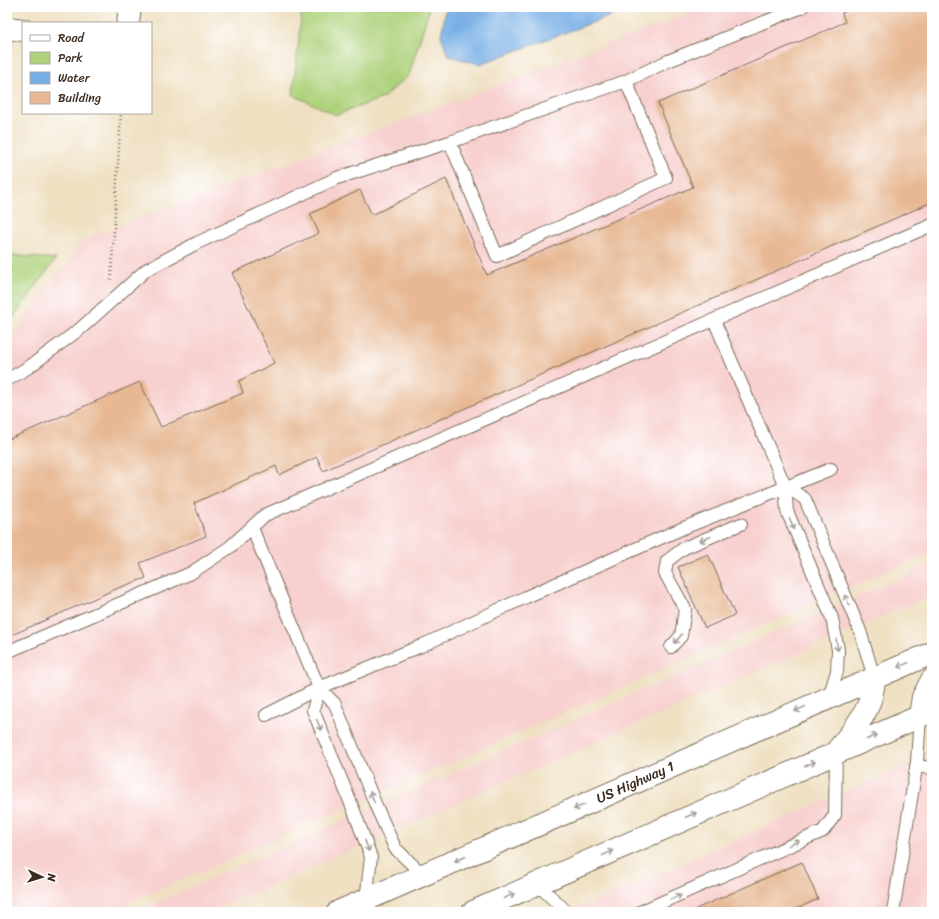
<svg xmlns="http://www.w3.org/2000/svg" width="939" height="919" font-family="Sriracha,sans-serif">
  <style>
    .built { fill: #f7d0cf }
    .green { fill: #aed27c; stroke: #747e4d }
    .water { fill: #77aee6; stroke: #596c82 }
    .building { fill: #e7b893 }
    .lines { fill: none; stroke-linecap: round; stroke-linejoin: round }
    .service-casing { stroke: #7a6a57; stroke-width: 14 }
    .minor-casing { stroke: #7a6a57; stroke-width: 24 }
    .primary-casing { stroke: #7a6a57; stroke-width: 24 }
    .path { stroke: #7a6a57; stroke-width: 2.5; stroke-dasharray: 1 3; stroke-linecap: butt }
    .service { stroke: #fff; stroke-width: 12 }
    .minor { stroke: #fff; stroke-width: 22 }
    .primary { stroke: #fff; stroke-width: 22 }
    .oneway { stroke: #a79f9a }
    .labels { text-anchor: middle; stroke-width: 3; stroke-linejoin: round; paint-order: stroke }
    .street-label { font-size: 14px; fill: #3b2a1e; stroke: #fff }
  </style>
  <rect width="100%" height="100%" fill="#fff"/>
  <filter id="ink" filterUnits="userSpaceOnUse"><feTurbulence type="fractalNoise" baseFrequency=".025" numOctaves="2"/><feDisplacementMap in="SourceGraphic" scale="8" xChannelSelector="R" yChannelSelector="G"/><feConvolveMatrix kernelMatrix="1 2 1 2 8 2 1 2 1" color-interpolation-filters="sRGB"/></filter>
  <filter id="wash" filterUnits="userSpaceOnUse"><feTurbulence type="fractalNoise" baseFrequency=".012" numOctaves="4" result="noise"/><feDisplacementMap in="SourceGraphic" scale="16" xChannelSelector="R" yChannelSelector="G"/><feGaussianBlur stdDeviation="0.9" result="paint"/><feColorMatrix in="noise" values="0 0 0 0 0 0 0 0 0 0 0 0 0 0 0 0 0 1.4 0 .05"/><feComposite in="paint" operator="in"/></filter>
  <g filter="url(#wash)">
    <rect width="100%" height="100%" fill="#efe0c2"/>
    <!-- built -->
    <path class="built" d="M707,7h225v545l-824,360h-101v-568l77,-105z
      M932,564v31l-723,317h-74z
      M932,755v157h-362l334,-146z"/>
    <!-- green -->
    <path class="green" d="M302,7h128l-21,68 -26,23 -47,17 -43,-20z
      M7,255l49,4 -49,67z"/>
    <!-- water -->
    <path class="water" d="M446,7h189l-155,57 -31,-8 -8,-20z"/>
    <g id="blocks">
      <!-- building -->
      <path class="building" d="M855,7h77v195l-609,269 -6,-14 -38,18 -3,-9 -82,37 12,33 -66,27 6,15 -28,10 -111,49v-197l133,-58 21,45 82,-34 -4,-12 35,-18 -42,-90 87,-40 -9,-19 50,-24 12,25 74,-36 41,96 206,-88 -35,-84 187,-81 -3,-9z
        M708,554l27,61 -30,13 -27,-61z
        M802,862l16,37 -29,13h-100z"/>
    </g>
  </g>
  <g filter="url(#ink)">
    <use href="#blocks" fill-opacity="0" stroke="#7a6a57" stroke-width="1"/>
    <g class="lines">
      <!-- service casing -->
      <g class="service-casing">
        <path id="service" d="M450,142l47,114 169,-78 -40,-97
          M714,320l71,166 2,25 45,107 6,32 -1,21 -8,26
          M7,380l22,-13 51,-38 66,-59 51,-27 140,-65 113,-36 176,-61 42,-20 134,-54
          M785,486l20,13 55,132 14,46
          M252,528l67,160 16,16 41,102 19,42 28,27
          M671,647l10,-11 4,-27 -20,-36 2,-12 17,-13 57,-24
          M7,652l184,-79 39,-26 35,-32 667,-290
          M319,688l-6,22 41,101 17,46 -5,43
          M266,715l53,-27 102,-42 105,-49 155,-68 150,-60
          M916,766l16,2
          M537,884l30,28
          M640,912l183,-81 12,-16 1,-63
          M893,912l24,-150 3,-46"/>
      </g>
      <!-- minor casing -->
      <g class="minor-casing">
        <path id="minor" d="M128,23l2,-16
          M7,28l16,2"/>
      </g>
      <!-- primary casing -->
      <g class="primary-casing">
        <path id="primary" d="M920,716l3,-19 9,-17
          M837,751c19,-25 36,-41 37,-74
          M338,912l594,-259
          M473,912l459,-201"/>
      </g>
      <!-- path -->
      <path class="path" d="M111,280l10,-167"/>
      <!-- service -->
      <use href="#service" class="service"/>
      <!-- minor -->
      <use href="#minor" class="minor"/>
      <!-- primary -->
      <use href="#primary" class="primary"/>
    </g>
    <!-- one-way arrows -->
    <defs><path id="oneway-shaft" d="M-6 0H5M1.5-3L5.5 0L1.5 3" fill="none" stroke-width="1.6" stroke-linecap="round" stroke-linejoin="round"/></defs>
    <g class="oneway">
      <use href="#oneway-shaft" transform="translate(792 524) rotate(67)"/>
      <use href="#oneway-shaft" transform="translate(705 539) rotate(157)"/>
      <use href="#oneway-shaft" transform="translate(847 600) rotate(-113)"/>
      <use href="#oneway-shaft" transform="translate(678 639) rotate(129)"/>
      <use href="#oneway-shaft" transform="translate(837 645) rotate(82)"/>
      <use href="#oneway-shaft" transform="translate(903 665) rotate(158)"/>
      <use href="#oneway-shaft" transform="translate(800 709) rotate(156)"/>
      <use href="#oneway-shaft" transform="translate(319 725) rotate(67)"/>
      <use href="#oneway-shaft" transform="translate(872 737) rotate(-24)"/>
      <use href="#oneway-shaft" transform="translate(810 764) rotate(-23)"/>
      <use href="#oneway-shaft" transform="translate(372 797) rotate(-112)"/>
      <use href="#oneway-shaft" transform="translate(579 807) rotate(156)"/>
      <use href="#oneway-shaft" transform="translate(691 815) rotate(-23)"/>
      <use href="#oneway-shaft" transform="translate(794 843) rotate(-24)"/>
      <use href="#oneway-shaft" transform="translate(367 846) rotate(70)"/>
      <use href="#oneway-shaft" transform="translate(608 853) rotate(-25)"/>
      <use href="#oneway-shaft" transform="translate(460 859) rotate(156)"/>
      <use href="#oneway-shaft" transform="translate(509 896) rotate(-24)"/>
      <use href="#oneway-shaft" transform="translate(676 897) rotate(-24)"/>
    </g>
  </g>
  <g class="labels">
    <!-- street labels -->
    <g class="street-label">
      <text transform="translate(635 782) rotate(-24)" y="5">US Highway 1</text>
    </g>
  </g>
  <!-- margin -->
  <rect width="939" height="919" fill="none" stroke="#fff" stroke-width="24"/>
  <!-- legend -->
  <rect x="22" y="22" width="130" height="92" fill="#ffffff" stroke="#b1aaa5"/>
  <rect x="30" y="35" width="20" height="6" fill="#ffffff" stroke="#b1aaa5"/>
  <text x="58" y="42" font-size="12" fill="#3b2a1e">Road</text>
  <rect x="30" y="52" width="20" height="12" fill="#aed27c" stroke="#b1aaa5"/>
  <text x="58" y="62" font-size="12" fill="#3b2a1e">Park</text>
  <rect x="30" y="72" width="20" height="12" fill="#77aee6" stroke="#b1aaa5"/>
  <text x="58" y="82" font-size="12" fill="#3b2a1e">Water</text>
  <rect x="30" y="92" width="20" height="12" fill="#e7b893" stroke="#b1aaa5"/>
  <text x="58" y="102" font-size="12" fill="#3b2a1e">Building</text>
  <!-- north arrow -->
  <g transform="translate(42 877) rotate(94)" stroke="#ffffff" stroke-width="3" paint-order="stroke">
  <path d="M0-3L7 15L0 10L-7 15Z" fill="#3b2a1e"/>
  <text y="-6" font-size="11" font-weight="bold" text-anchor="middle" fill="#3b2a1e">N</text>
  </g>
</svg>
